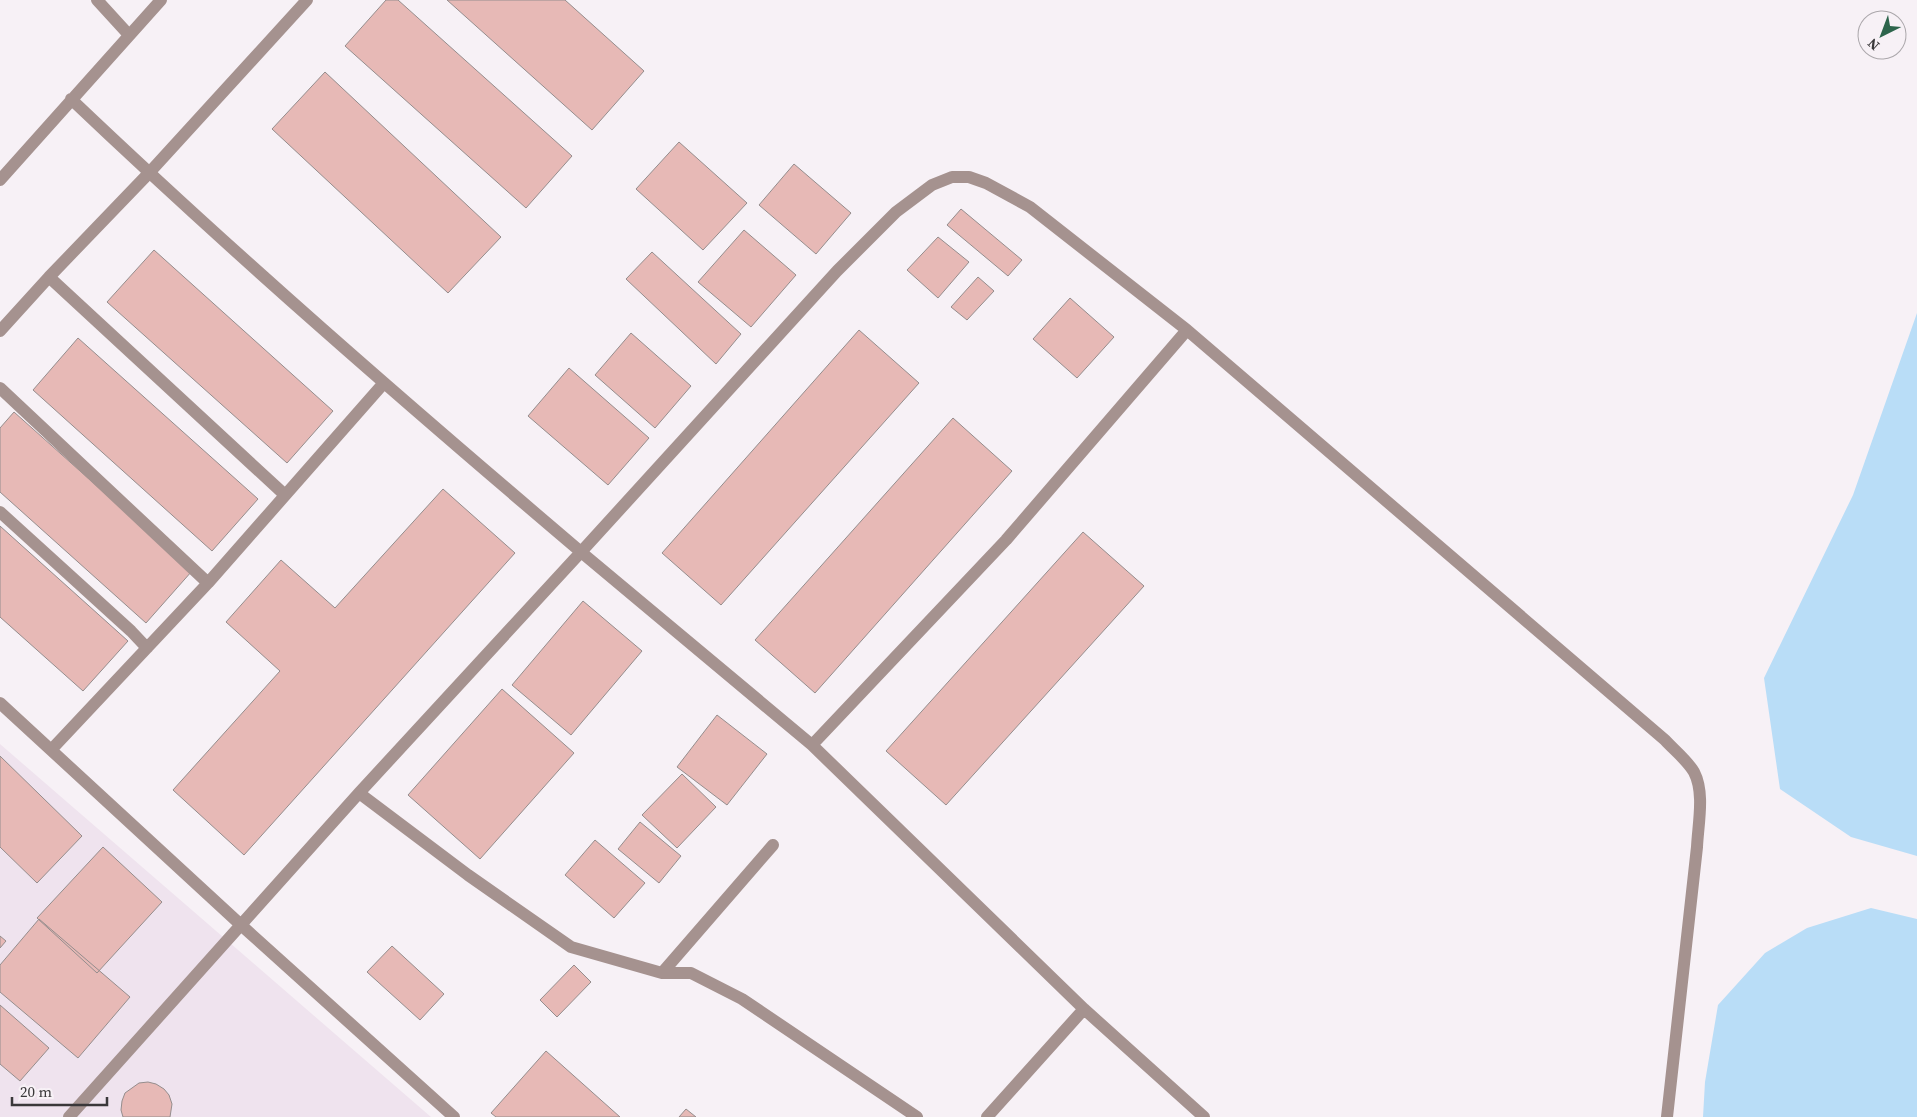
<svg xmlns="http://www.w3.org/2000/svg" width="1917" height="1117" font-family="'Source Serif 4',serif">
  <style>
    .built { fill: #efe3ee }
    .water { fill: #b9ddf7 }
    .building { fill: #e7b9b6; stroke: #958d8d }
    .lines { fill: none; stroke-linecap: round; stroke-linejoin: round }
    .minor { stroke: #a5928f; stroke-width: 12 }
  </style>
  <rect width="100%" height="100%" fill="#f7f1f6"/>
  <!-- built -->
  <path class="built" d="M0,744l431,373h-431z"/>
  <!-- water -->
  <path class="water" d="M1917,313v543l-66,-19 -71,-48 -16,-111 89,-183z
    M1871,908l46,11v198h-214l2,-35 13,-77 47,-52 42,-25z"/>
  <!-- building -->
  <path class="building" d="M386,0h12l174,156 -46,52 -181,-162z
    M447,0h118l79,71 -52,59z
    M325,72l176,165 -53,56 -176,-164z
    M679,142l68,61 -44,47 -67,-61z
    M794,164l57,49 -35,41 -57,-49z
    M961,209l61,51 -14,16 -61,-51z
    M744,230l52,45 -45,52 -53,-45z
    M938,237l31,25 -31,36 -31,-28z
    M154,250l179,161 -46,52 -180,-161z
    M652,252l89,82 -25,30 -90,-85z
    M978,277l16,14 -27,29 -16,-13z
    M1070,298l44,39 -37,41 -44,-39z
    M859,330l60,53 -198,222 -59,-52z
    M631,333l60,53 -36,42 -60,-53z
    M78,338l180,161 -46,52 -179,-161z
    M569,368l80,70 -41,47 -80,-69z
    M14,412l178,159 -46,52 -146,-131v-64z
    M953,418l59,53 -197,222 -60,-53z
    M443,489l72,64 -271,302 -71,-65 107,-119 -54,-49 55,-62 54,48z
    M0,526l128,115 -45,50 -83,-74z
    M1083,532l61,54 -198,219 -60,-54z
    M583,601l59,50 -71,84 -59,-50z
    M502,689l72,64 -94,106 -72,-64z
    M717,715l50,39 -40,51 -50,-38z
    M0,756l82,80 -45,47 -37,-36z
    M682,774l34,33 -39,41 -35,-33z
    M640,822l41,34 -22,27 -41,-34z
    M595,840l50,43 -31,35 -49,-43z
    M103,847l59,55 -65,71 -60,-55z
    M39,919l91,78 -52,61 -78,-66v-27z
    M0,936l6,5 -6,7z
    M392,946l52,48 -24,26 -53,-48z
    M574,965l17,17 -34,35 -17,-17z
    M0,1005l49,43 -29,33 -20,-17z
    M546,1051l74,66h-124l-5,-4z
    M148,1082l8,2 8,5 5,6 3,9 -2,13h-47l-2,-7 1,-9 3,-8 14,-10z
    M686,1109l10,8h-17z"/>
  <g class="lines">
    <!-- minor -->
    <path class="minor" d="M97,0l32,35
      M0,180l161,-180
      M49,277l236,218
      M0,331l49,-54 100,-104 158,-173
      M0,388l208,195
      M0,512l131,119 16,17
      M0,703l241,222 213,192
      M812,745l194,-205 181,-210
      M51,750l157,-167 175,-199
      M359,793l109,82 103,72 91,26h29l51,26 175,118
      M662,973l111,-128
      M69,1117l290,-324 222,-241c-173,-147 -345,-296 -510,-453
      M987,1117l97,-108
      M1204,1117l-120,-108 -272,-264 -231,-193 256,-281 59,-59 36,-27 20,-8h17l17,6 44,24 157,123 478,410c9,10 22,20 29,32 11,21 4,52 3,75l-30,270"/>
  </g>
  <!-- north arrow -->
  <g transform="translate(1882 35) rotate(222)"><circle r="24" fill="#f7f1f6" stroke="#aba7ab"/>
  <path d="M0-4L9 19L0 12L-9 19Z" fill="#2d654c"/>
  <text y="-8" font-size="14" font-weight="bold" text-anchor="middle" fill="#3a383a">N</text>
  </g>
  <!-- scale -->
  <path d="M12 1097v8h95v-8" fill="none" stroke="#3a383a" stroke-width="2.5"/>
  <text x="20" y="1097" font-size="15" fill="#3a383a" stroke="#f7f1f6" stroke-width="4" paint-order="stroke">20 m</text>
</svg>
